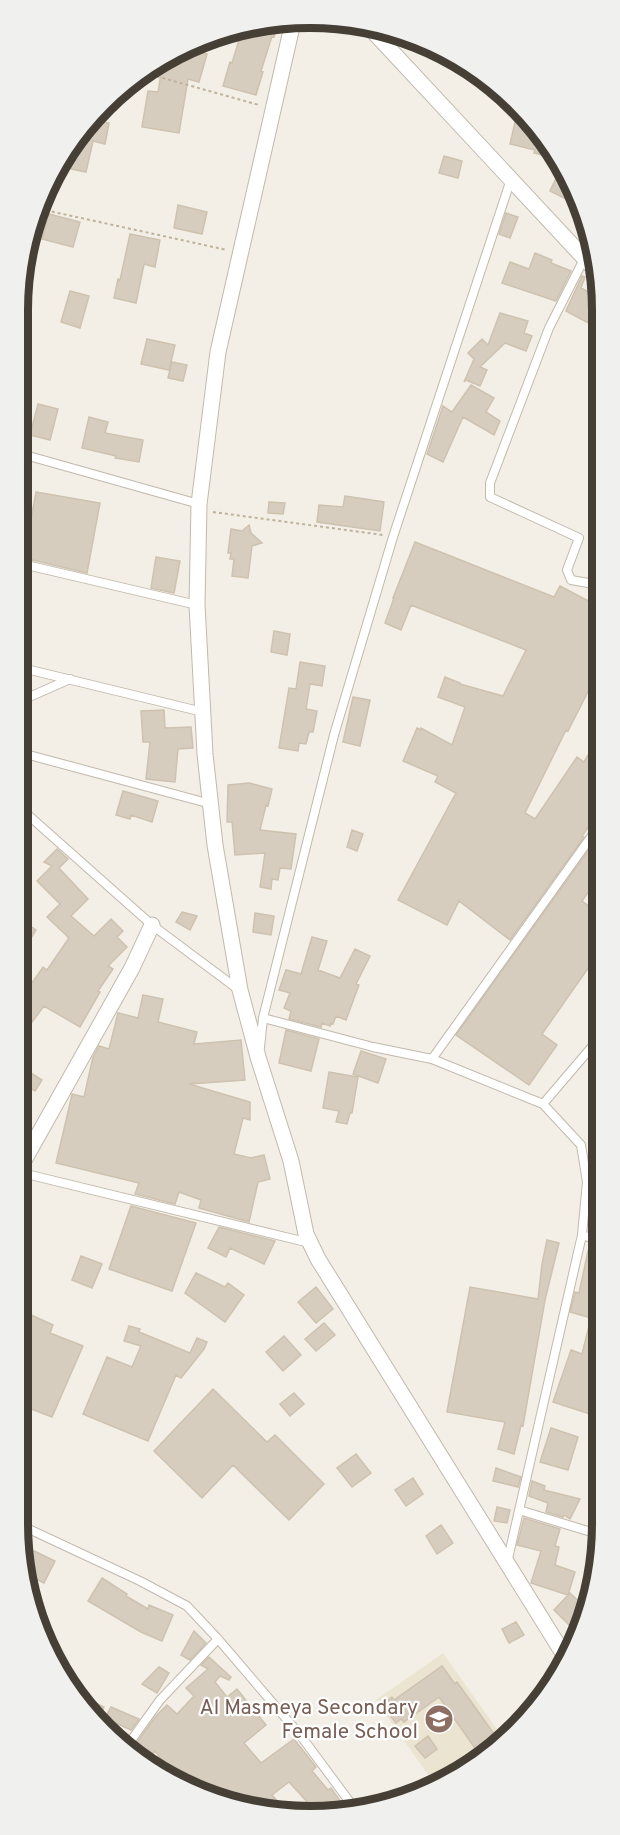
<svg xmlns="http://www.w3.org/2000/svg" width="620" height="1835" font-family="Overpass,sans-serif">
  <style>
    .education { fill: #ebe4d0 }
    .building { fill: #d7cdbf; stroke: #cec2af; stroke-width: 1.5 }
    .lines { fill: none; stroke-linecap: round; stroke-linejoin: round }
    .service-casing { stroke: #c1b9ac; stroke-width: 10 }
    .minor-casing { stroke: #c1b9ac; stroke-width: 17 }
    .path { stroke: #bfb29b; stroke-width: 2; stroke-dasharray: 3 3; stroke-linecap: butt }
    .service { stroke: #fff; stroke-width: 8 }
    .minor { stroke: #fff; stroke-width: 15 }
    .labels { text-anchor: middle; stroke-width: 4.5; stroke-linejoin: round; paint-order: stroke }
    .education-label { font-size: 21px; fill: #785e54; stroke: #fff; text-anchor: end }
    .rim { fill: none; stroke: #453f36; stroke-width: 8 }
  </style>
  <rect width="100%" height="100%" fill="#f3efe6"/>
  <!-- education -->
  <path class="education" d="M443,1653l60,85 -30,30 -38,17 -59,-85z"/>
  <!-- building -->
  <path class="building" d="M272,21h6l-4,16 -2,-1 -11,35 2,1 -7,23 -33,-9 7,-24 2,1 10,-33z
    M189,49l18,5 -8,28 -11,-3 -9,54 -37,-6 6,-36 10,1 4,-25 -7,-2 9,-8z
    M516,118l16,4 23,36 -21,-5 1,-3 -25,-6z
    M92,120l17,3 -4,21 -12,-3 -7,31 -25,-5 12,-24 6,1 3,-15z
    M444,156l18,5 -4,17 -19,-5z
    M561,168l19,30 2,9 -32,-16z
    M178,205l29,7 -5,22 -28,-6z
    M506,213l12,4 -8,21 -11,-4z
    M49,214l31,8 -7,25 -31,-8z
    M130,234l30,6 -5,27 -11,-3 -8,39 -22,-5 4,-19 2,1z
    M535,253l17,7 -1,3 20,8 -15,30 -54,-18 8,-21 19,7z
    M582,276l3,1 -4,11 13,7 -2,4 8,4v8l-8,14 -26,-14z
    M70,291l19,5 -9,32 -19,-6z
    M500,313l28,8 -4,12 8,3 -6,15 -21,-8 -25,24 7,3 -7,16 -14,-6 -2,2 10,-23 -6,-6 14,-14 6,6z
    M147,339l28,6 -6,25 -28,-6z
    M172,362l15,3 -4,16 -15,-3z
    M471,385l23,13 -8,14 14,9 -6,14 -31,-18 -20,45 -16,-8 16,-48 9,6z
    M38,404l20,5 -8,31 -20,-5z
    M89,417l19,5 -3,11 38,7 -4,22 -24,-4 1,-2 -34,-8z
    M36,492l64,11 -13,70 -63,-15z
    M345,496l39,6 -4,29 -63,-9 2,-17 24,2z
    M269,502l16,1 -2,11 -15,-1z
    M249,525l2,8 11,10 -10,3 -4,32 -16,-2 2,-17h-4l1,-6h-3l3,-24 11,2z
    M415,542l139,55 6,-11 40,21v61l-32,63 -2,-1 -41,83 10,6 42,-62 7,5 7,-12 9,6 1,53 -19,27 2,1 -74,103 -51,-39 -12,24 -49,-25 58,-107 -21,-11 3,-6 -35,-15 14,-33 4,2v-2l31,17 13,-38 -27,-10 7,-20 15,6v1l43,12 23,-46 -115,-45 -10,25 -16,-7 9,-25h-1z
    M156,557l24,4 -6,32 -23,-5z
    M274,631l16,3 -3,21 -16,-3z
    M300,662l25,4 -3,20 -12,-2 -4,25 11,2 -4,21h-4l-3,12 -7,-1 -1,8 -19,-3 10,-60 7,1z
    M353,697l17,3 -10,46 -17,-4z
    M164,710l1,18 26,-1 2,21 -15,1 -3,33 -29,-3 4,-37h-7l-2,-31z
    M249,783l23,6 -4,17 -2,-1 -6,25 36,4 -5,35 -11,-1 -2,12 -6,-1 -1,10 -11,-2 5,-34 -30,2 -3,-33h-5l1,-37z
    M123,791l35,10 -6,21 -21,-7 -1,4 -14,-4z
    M352,830l11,4 -6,17 -10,-4z
    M593,844l8,6v24l-19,27 19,14v57l-10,-8 -49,70 15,11 -28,40 -73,-50z
    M57,849l11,10 -9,9 29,31 -17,17 23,20 17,-17 12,12 -6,6 10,10 -19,19 5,3 -15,22 2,1 -20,35 -36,-21 -26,35v-68l14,10 11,-16 4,3 22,-32 -22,-21 13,-13 -23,-23 15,-15 -8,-4z
    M182,912l15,4 -7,14 -14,-8z
    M255,913l19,3 -3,19 -18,-3z
    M26,923l10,7 -8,13 -10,-5z
    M312,937l15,4 -9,29 22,8 15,-29 15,7 -14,28 3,1 -13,35 -10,-4 -3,8 -2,-1 -1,3 -8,-3 -1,4 -32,-8 2,-8 -7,-3 6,-15 -11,-3 7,-20 15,4z
    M143,995l20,4 -5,23 39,10 -3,12 47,-4 4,40 -56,4 61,18v18l-7,-2 -9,36 17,4 13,-3 6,24 -12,3 -9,40 -50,-14 2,-8 -22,-8 -4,12 -40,-10 4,-11 -83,-20 16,-68v-1l12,3 9,-40 6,-11 10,3 9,-36 20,5z
    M286,1030l33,9 -8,32 -32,-8z
    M361,1051l25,8 -8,24 -25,-9z
    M26,1070l16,10 -7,11 -11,-7 1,-2 -5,-3z
    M329,1072l29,5 -6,36h-2l-3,11 -11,-2 3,-11 -16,-3z
    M131,1206l65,17 -24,68 -63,-22z
    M219,1227l56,14 -11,23 -34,-16 -4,9 -18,-9z
    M547,1240l12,3 -14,57 -22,126 -2,-1 -7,29 -16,-5 7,-27 -58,-10 23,-125 68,12 4,-35z
    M588,1251l13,3 1,164 -49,-16 18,-52 11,4 9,-36 -21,-6 5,-20 4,1z
    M81,1256l21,8 -10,24 -20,-8z
    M196,1273l29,14 3,-4 16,12 -19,27 -40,-29z
    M316,1287l17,22 -17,14 -18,-21z
    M18,1309l35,16 -3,8 33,13 -31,71 -34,-13z
    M324,1323l11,12 -19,16 -11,-12z
    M129,1326l11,3 -1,3 51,21 7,-15 10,4 -3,7 -23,29 -5,-3 -28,66 -65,-27 24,-57 25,10 9,-21 -17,-5z
    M284,1336l17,19 -18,16 -17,-19z
    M213,1389l54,53 8,-7 49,49 -35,36 -56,-55 -31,33 -48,-47z
    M294,1393l10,11 -14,12 -10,-12z
    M551,1428l27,9 -10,33 -28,-8z
    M356,1454l15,19 -19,14 -15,-19z
    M496,1468l25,9 -3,10 -25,-6z
    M413,1478l10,16 -17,12 -11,-16z
    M532,1481l13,5 -1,4 36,9 -10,20 -6,-4 -1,2 -17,-5 2,-9 -19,-7z
    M497,1507l13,3 -3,13 -13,-2z
    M524,1518l36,11 -5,17 4,1 -4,18 20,7 -7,23 -37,-12 10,-32 -24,-6z
    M441,1525l12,18 -16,11 -11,-18z
    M30,1549l25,12 -11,22 -16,-8 -3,-16z
    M102,1578l25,16 -1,2 22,13 1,-4 24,10 -11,26 -21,-9 -53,-31z
    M570,1593l18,17 -16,18 -18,-18z
    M516,1622l8,13 -15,8 -7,-14z
    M194,1631l12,12 -16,17 -9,-5z
    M209,1657l22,20 -2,3 -9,-4 -5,6 12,15 10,-8 29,36 -22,18 17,20 33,-24 22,28 -4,4 16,19 3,-2 10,14 -11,9 -29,2 9,-8 -21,-23 -17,13 16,19h-16l-87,-26 -6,-8 -3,3 -10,-7 5,-5 -16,-20 -9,9 -14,-11 24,-33 11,-11 10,9 17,-18 -8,-8 22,-19 -7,-4z
    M442,1666l13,18 2,-2 42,59 -17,17 -43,-61 -35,25 -3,-3 -5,4 -14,-18 10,-8 2,3z
    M159,1667l10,6 -12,20 -15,-9z
    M75,1693l29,14 -7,16 -6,-5z
    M111,1707l28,12 -8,11 -26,-12z
    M428,1736l9,13 -12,9 -10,-12z"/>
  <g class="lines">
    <!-- service casing -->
    <g class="service-casing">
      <path id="service" d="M584,259l-35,69 -59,155v14l89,41 -12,32 4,10 29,5
        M18,453l181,51
        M18,563l179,42
        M18,667l185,45
        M18,702l52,-23
        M18,752l193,52
        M18,806l134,119 87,65
        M263,1018l110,29 59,12 111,45 58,-68
        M260,1047l3,-29 71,-283 59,-198 118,-358
        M432,1059l169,-236
        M18,1172l292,71
        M582,1235l19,6
        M519,1510l82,25
        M18,1524l122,57 47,25 31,33 83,97 54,73
        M507,1563l75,-328 5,-53 -6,-37 -38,-41
        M127,1746l33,-46 58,-61"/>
    </g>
    <!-- minor casing -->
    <g class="minor-casing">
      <path id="minor" d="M293,22l-75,330 -19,152 -2,101 8,149 10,91 25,145 18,67 33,104 15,73 12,25 248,399
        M369,27l231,248
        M18,1171l114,-203 20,-43"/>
    </g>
    <!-- path -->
    <path class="path" d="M145,73l114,32
      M40,209l187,41
      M213,512l170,23"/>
    <!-- service -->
    <use href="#service" class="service"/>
    <!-- minor -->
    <use href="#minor" class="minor"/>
  </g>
  <!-- icons -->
  <defs>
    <g id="school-disc" transform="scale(1.5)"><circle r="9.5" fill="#8d6e63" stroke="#fff"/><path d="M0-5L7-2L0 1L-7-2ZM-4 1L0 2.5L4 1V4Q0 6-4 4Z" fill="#fff"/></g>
  </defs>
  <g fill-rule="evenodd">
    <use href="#school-disc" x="439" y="1719"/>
  </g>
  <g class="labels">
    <!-- education labels -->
    <g class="education-label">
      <text x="418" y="1714">Al Masmeya Secondary<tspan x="418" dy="24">Female School</tspan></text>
    </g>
  </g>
  <!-- crop -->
  <path d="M0 0H620V1835H0ZM310 28H310A282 282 0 0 1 592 310V1524A282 282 0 0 1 310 1806H310A282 282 0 0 1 28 1524V310A282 282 0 0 1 310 28Z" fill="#f0f0ef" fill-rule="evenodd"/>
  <path class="rim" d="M310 28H310A282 282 0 0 1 592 310V1524A282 282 0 0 1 310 1806H310A282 282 0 0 1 28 1524V310A282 282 0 0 1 310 28Z"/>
</svg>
